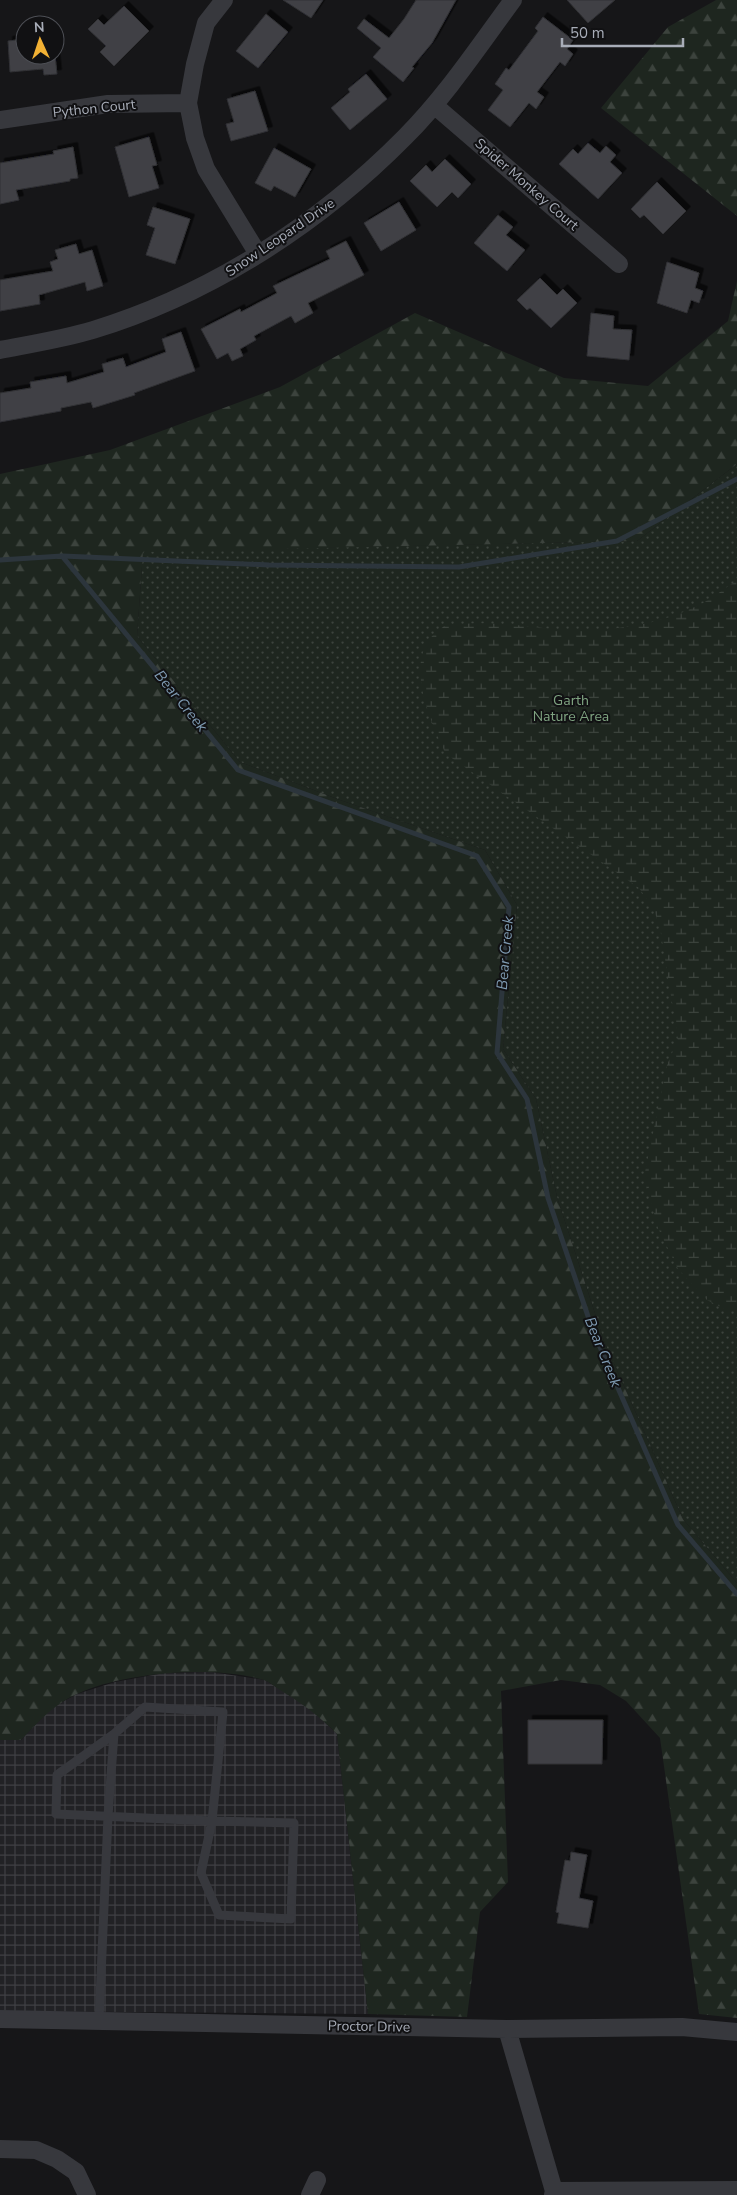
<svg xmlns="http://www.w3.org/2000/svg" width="737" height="2195" font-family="'Nunito Sans',sans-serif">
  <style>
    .industrial { fill: url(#industrial-grid) }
    .grass { fill: url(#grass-dots) }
    .forest { fill: url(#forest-firs) }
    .wetland { fill: url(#wetland-marsh) }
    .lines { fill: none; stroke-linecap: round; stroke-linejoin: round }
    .stream { stroke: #2c353c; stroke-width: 5 }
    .building { fill: #404145; stroke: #303034; filter: url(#shadow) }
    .lane { stroke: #37383d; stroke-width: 9 }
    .street { stroke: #37383d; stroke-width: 18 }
    .labels { text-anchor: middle; stroke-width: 4; stroke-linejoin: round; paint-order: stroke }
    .street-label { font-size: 14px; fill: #a8adb8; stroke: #111113 }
    .park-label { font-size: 14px; fill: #7fa381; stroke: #111113 }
    .water-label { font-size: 15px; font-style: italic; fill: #7f9bb3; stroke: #111113 }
  </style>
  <defs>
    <pattern id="industrial-grid" width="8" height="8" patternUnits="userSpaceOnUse" patternTransform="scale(1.25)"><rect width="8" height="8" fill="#222225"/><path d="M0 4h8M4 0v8" fill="none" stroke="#3f3f43"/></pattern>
    <pattern id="grass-dots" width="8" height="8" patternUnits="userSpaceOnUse" patternTransform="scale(1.25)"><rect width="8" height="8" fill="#1e261f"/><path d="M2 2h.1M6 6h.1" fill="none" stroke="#3c433d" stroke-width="1.8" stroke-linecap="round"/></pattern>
    <pattern id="forest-firs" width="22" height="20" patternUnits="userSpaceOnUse" patternTransform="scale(1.25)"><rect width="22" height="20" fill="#1e261f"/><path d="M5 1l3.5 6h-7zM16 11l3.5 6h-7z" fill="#3c433d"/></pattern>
    <pattern id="wetland-marsh" width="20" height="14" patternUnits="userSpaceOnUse" patternTransform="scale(1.25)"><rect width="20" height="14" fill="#1e261f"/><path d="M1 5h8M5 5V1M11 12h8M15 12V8" fill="none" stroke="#3c433d"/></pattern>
    <filter id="shadow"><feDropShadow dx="4.5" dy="-4.5" stdDeviation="0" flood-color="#0009"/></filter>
  </defs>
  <rect width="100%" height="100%" fill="#161618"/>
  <!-- industrial -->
  <path class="industrial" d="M212,1672l53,8 45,28 27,26 31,280 -368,-3v-271h21l30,-32 26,-14 38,-12 49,-9z"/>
  <!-- grass -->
  <path class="grass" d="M737,464v1119l-54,-64 -79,-178 -47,-144 -21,-98 -33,-50 14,-144 -32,-55 -145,-50 -100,-38 -103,-126 6,-85 494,-10z"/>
  <!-- forest -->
  <path class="forest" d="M716,0h21v216l-136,-108 67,-81z
    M737,281v183l-100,77 -494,11 -6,84 103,126 100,38 145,50 32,55 -14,144 33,50 21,98 47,144 79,178 54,64v435l-38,-4 -39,-276 -34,-37 -26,-16 -39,-5 -60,11 7,191 -28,30 -13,105 -99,-3 -31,-280c-17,-17 -35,-31 -57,-44 -5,-3 -10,-8 -16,-10 -50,-15 -140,-8 -187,14 -23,10 -39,28 -56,46h-21v-1266l110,-24 170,-63 135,-74 149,65 84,8 80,-65z"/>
  <!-- wetland -->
  <path class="wetland" d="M737,580v730h-10l-20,-10 -29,-31 -20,-41 -14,-51 23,-112 11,-26 -17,-105 -7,-25 -15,-21 -193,-134c-16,-34 -47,-100 -3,-127 4,-3 12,-2 18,-3 44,-4 88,8 132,6 37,-2 73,-8 106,-25 13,-6 26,-17 38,-25z"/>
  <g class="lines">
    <!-- stream -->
    <path class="stream" d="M63,556l206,9 190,2 158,-26 120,-62
      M0,560l62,-4 176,214 239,86 32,51 -12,146 30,46 21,99 45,133 85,194 59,69"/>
  </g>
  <!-- building -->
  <path class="building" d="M283,0h40l-12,18z
    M416,0h40l-24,43 -20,24 2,1 -11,14 -30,-25 8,-9 -24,-20 7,-9 25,19 15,-19z
    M567,0h48l-27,23z
    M124,6l25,25 -35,35 -14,-14 6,-6 -18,-17 10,-10 6,6z
    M266,14l22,18 -30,36 -22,-17z
    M543,17l30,23 -6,9 6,5 -8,12 -5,-4 -23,30 7,5 -8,12 -7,-6 -19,24 -22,-17 15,-20 -8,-6 11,-16 3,2 29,-39 -3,-3z
    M25,39v16h30l2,19 -13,1 -1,-6 -33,3 -2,-31z
    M366,74l21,25 -37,31 -19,-22 19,-16 -2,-3z
    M255,91l13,40 -37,10 -5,-17 8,-2 -7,-23z
    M149,137l8,28 -5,1 7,22 -30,9 -14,-50z
    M588,143l12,10 6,-7 10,9 -6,7 12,11 -24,26 -39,-35 14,-15 5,5z
    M73,147l5,31 -8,1v2l-54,9 3,10 -19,4v-41l54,-9 -1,-3z
    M274,148l37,21 -16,28 -21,-11 -3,5 -16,-8z
    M445,159l26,25 -13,14 -6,-6 -15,15 -27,-26 16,-16 6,7z
    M657,182l29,29 -23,23 -19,-19 -4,3 -9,-9z
    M399,202l17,28 -35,21 -17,-28z
    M153,207l37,12 -15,45 -29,-9 9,-27 -8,-3z
    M498,215l15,12 -7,8 19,15 -18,21 -33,-28z
    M346,241l18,34 -56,28 5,10 -18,10 -4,-7 -37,20 2,4 -16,9 3,7 -11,5 -4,-8 -11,6 -16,-30 39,-20 1,3 36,-19 -4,-7 57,-27 -4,-8z
    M76,244l3,10 13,-4 11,36 -16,5 -2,-9 -46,13 1,9 -40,7v-31l53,-9 -3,-9 8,-3 -3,-9z
    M667,262l32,11 -4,15 8,3 -4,12 -8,-3 -4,13 -30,-10z
    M540,278l17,17 6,-6 14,14 -26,25 -21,-20 -3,2 -10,-10z
    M591,313l23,3 -1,13 19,1 -3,30 -42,-4z
    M181,332l14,39 -61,22 1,2 -42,13 -2,-6 -30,6v3l-61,11v-29l31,-5 -1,-6 36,-6 1,7 37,-11 -2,-8 21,-6 3,9 40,-15 -4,-13z
    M528,1720h75l-1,44h-74z
    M571,1852l16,3 -8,43 14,3 -5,27 -31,-5 2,-10 -3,-1 9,-52 5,1z"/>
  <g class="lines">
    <!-- lane -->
    <path class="lane" d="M99,2021l9,-205 6,-82 31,-27 78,5 -11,109 82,2 -3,96 -72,-4 -18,-42 11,-52 -156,-7 1,-39 57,-41"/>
    <!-- street -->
    <path class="street" d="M224,0l-18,23 -11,41 -7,39 7,35 11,31 52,85
      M434,105l185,159
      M0,120l108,-16 80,-1
      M0,350c31,-6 63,-11 93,-20 118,-36 226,-106 312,-193 41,-41 74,-91 108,-137
      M0,2019l507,10 175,-2 55,5
      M507,2029l47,162 -1,4
      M0,2149l36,1 21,9 19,13 11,23
      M554,2191l183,-1
      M310,2195l7,-15"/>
  </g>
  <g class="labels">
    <!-- street labels -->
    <g class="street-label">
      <text transform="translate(94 108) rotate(-6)" y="5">Python Court</text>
      <text transform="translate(527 184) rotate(41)" y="5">Spider Monkey Court</text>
      <text transform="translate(280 237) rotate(-34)" y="5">Snow Leopard Drive</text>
      <text transform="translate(369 2026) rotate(1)" y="5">Proctor Drive</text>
    </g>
    <!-- park labels -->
    <g class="park-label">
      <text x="571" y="705">Garth<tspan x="571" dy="16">Nature Area</tspan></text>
    </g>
    <!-- water labels -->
    <g class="water-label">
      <text transform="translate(181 701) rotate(51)" y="5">Bear Creek</text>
      <text transform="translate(505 953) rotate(-85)" y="5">Bear Creek</text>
      <text transform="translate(603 1352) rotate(68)" y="5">Bear Creek</text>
    </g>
  </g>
  <!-- north arrow -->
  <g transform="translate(40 40) rotate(357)"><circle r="24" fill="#111113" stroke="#4d4f55"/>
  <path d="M0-4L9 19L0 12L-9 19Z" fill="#f2b134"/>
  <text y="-8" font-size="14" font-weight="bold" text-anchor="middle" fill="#a8adb8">N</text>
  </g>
  <!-- scale -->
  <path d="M562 38v8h121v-8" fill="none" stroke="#a8adb8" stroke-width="2.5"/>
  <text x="570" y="38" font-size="15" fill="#a8adb8" stroke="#111113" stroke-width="4" paint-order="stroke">50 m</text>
</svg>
